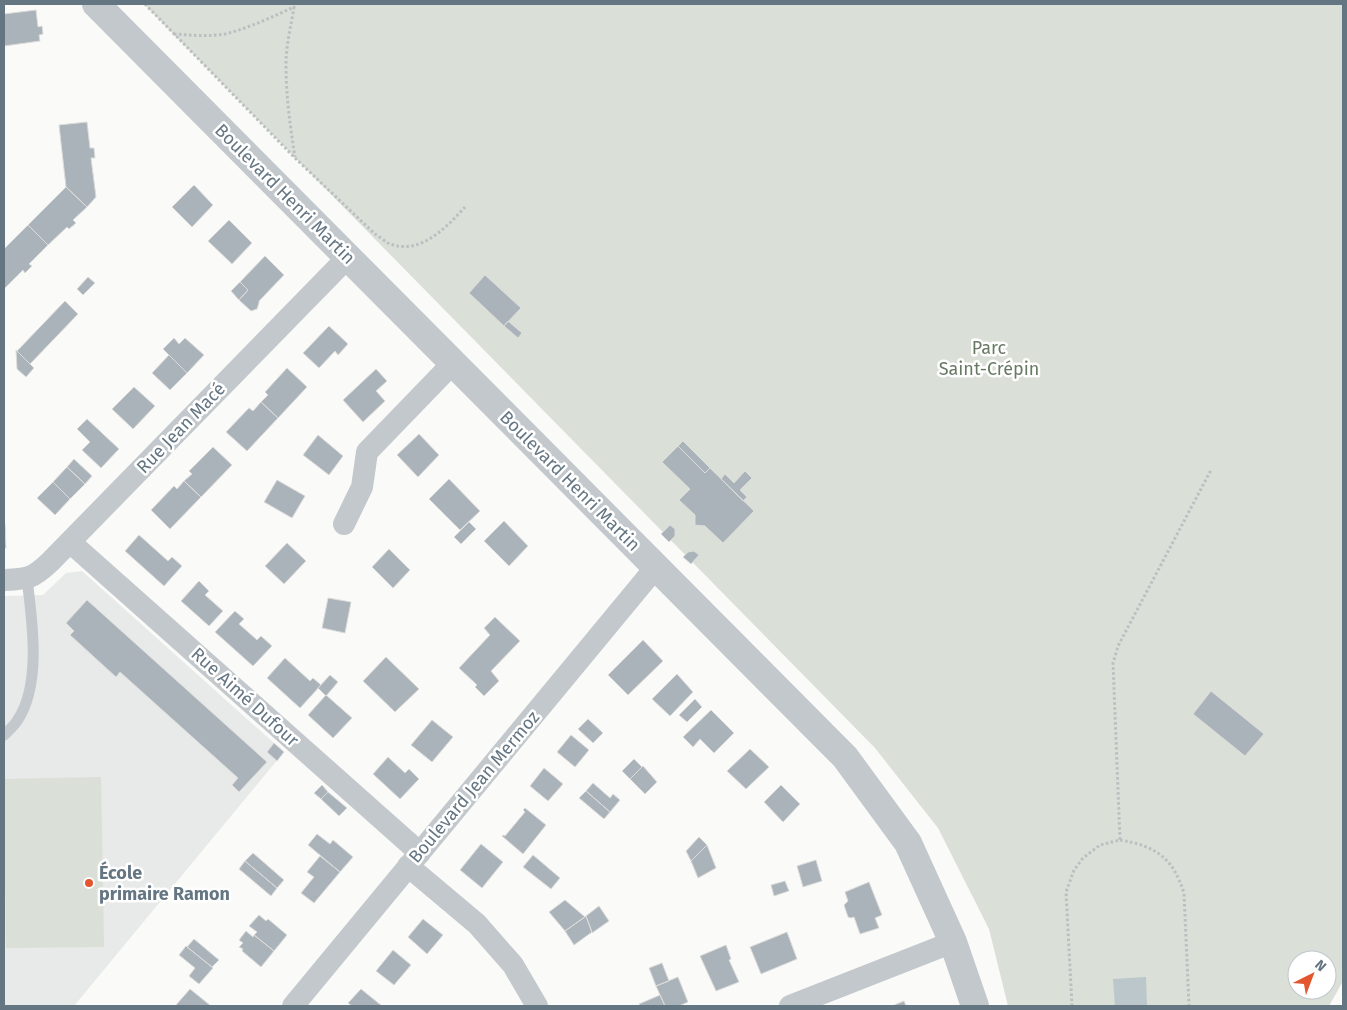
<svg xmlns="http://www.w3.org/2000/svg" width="1347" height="1010" font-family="'Fira Sans',sans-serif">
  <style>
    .built { fill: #e8e9e9 }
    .green { fill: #dadfd7; fill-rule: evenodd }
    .water { fill: #bbc7cb }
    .building { fill: #aab3b9; stroke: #dcdcda }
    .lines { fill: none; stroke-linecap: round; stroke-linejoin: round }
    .path { stroke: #bbbfc2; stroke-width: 3; stroke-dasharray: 2.5 2.5; stroke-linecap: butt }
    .service { stroke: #c3c8cc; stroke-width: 11 }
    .minor { stroke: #c3c8cc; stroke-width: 22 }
    .tertiary { stroke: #c3c8cc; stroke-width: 28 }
    .poi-dot { fill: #e4572e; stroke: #fff; stroke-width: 2 }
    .labels { text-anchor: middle; stroke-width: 5; stroke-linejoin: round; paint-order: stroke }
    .street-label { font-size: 18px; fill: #657683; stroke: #fff }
    .park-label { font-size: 18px; fill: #687a64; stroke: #fff }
    .poi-label { font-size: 18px; font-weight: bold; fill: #657683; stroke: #fff; text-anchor: start }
  </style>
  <rect width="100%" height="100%" fill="#fafaf8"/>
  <!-- built -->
  <path class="built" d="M82,571l202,181 -210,254h-70v-410l39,-1 23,-22z"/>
  <!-- green -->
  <path class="green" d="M144,4h1199v977l-14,25h-321l-19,-77 -51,-101 -63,-80zM1297,960h30v30h-30z
    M101,777l3,170 -98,1 -2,-169z"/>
  <!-- water -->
  <path class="water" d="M1146,977l1,29h-32l-2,-27z"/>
  <!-- building -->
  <path class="building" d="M36,10l2,17 4,-1 1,8 -4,1 1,6 -36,5v-32z
    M87,122l3,26h4l1,10h-4l5,39 -9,10 -21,-20 -7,-62z
    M194,185l19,20 -21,22 -20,-20z
    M66,187l21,20 -14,13 3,3 -7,6 -2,-2 -19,18 -20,-20z
    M229,220l23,23 -20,21 -24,-23z
    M28,225l20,20 -19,19 3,2 -7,7 -2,-3 -19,19v-40z
    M265,256l19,19 -25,26v2l-2,6 -6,2 -12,-11 9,-10 -8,-8z
    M485,275l36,33 -17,18 -35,-33z
    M88,277l7,6 -12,12 -6,-6z
    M240,282l8,8 -9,10 -8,-9z
    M65,301l13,13 -48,50 -13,-13z
    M508,321l14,12 -4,5 -14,-12z
    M329,326l19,18 -10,11 -3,-4 -16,17 -16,-15z
    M174,338l5,6 6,-6 19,17 -17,18 -24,-24z
    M16,350l18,18 -8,9 -9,-8z
    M169,355l18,18 -17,17 -18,-17z
    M287,368l20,19 -29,31 -17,-16 7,-7 -3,-3z
    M376,369l11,12 -11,10 9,10 -22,21 -20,-22z
    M134,387l21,19 -22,23 -21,-20z
    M261,402l17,16 -31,33 -21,-19 23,-24 4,3z
    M87,419l32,30 -18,19 -19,-18 8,-8 -13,-13z
    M419,434l20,21 -21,22 -21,-22z
    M318,435l25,21 -14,19 -26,-20z
    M683,441l27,27 -5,5 -27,-27z
    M678,446l27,27 5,-5 44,43 -31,32 -18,-17 -10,-1v-10l-16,-15 11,-11 -28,-27z
    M213,447l19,18 -31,32 -17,-16 8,-7 -3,-3z
    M74,459l18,17 -7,8 -18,-17z
    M67,467l18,17 -15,15 -17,-17z
    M745,471l7,7 -12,12 7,7 -4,4 -22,-22 4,-5 9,9z
    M449,479l31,32 -20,19 -31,-31z
    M277,480l28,16 -13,22 -28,-16z
    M184,481l17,16 -31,32 -19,-19 23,-24 3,3z
    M53,482l17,17 -15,16 -18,-17z
    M504,521l24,25 -19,20 -25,-25z
    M469,522l7,7 -15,15 -7,-7z
    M4,524h1l1,24h-2z
    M670,525l5,4v7l-6,6 -8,-8z
    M139,535l29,26 4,-4 10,9 -18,20 -39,-35z
    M287,543l19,18 -22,23 -19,-18z
    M389,549l21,21 -17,18 -21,-21z
    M694,551l5,4 -8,9 -8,-7 5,-5z
    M199,581l10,10 -4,4 18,16 -14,15 -28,-25z
    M328,598l23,4 -6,31 -23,-5z
    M87,600l180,162 -28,30 -7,-7 6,-7 -118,-106 -4,5 -46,-42 4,-4 -8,-8z
    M235,611l9,8 -5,5 18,16 4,-4 11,10 -19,20 -38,-34z
    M495,617l25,24 -29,30 8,10 -15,15 -9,-9 2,-2 -18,-17 31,-33 -6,-7z
    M643,640l20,21 -35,34 -20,-20z
    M386,657l33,32 -24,23 -32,-31z
    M285,658l25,23 3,-3 8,7 -21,23 -33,-30z
    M677,674l16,18 -23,24 -18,-17z
    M330,675l8,7 -12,14 -8,-8z
    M1211,691l53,43 -19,22 -52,-42z
    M326,695l26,23 -19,20 -25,-23z
    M695,699l7,8 -15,15 -8,-7z
    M711,710l23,23 -20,20 -14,-14 -7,8 -10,-10z
    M588,719l15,14 -10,10 -15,-14z
    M432,720l21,17 -21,25 -21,-17z
    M571,735l18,15 -14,17 -18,-15z
    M274,743l10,9 -7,9 -10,-9z
    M750,749l19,18 -23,22 -19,-18z
    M388,757l17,16 4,-4 10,10 -19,20 -27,-25z
    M634,759l8,8 -12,12 -8,-8z
    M643,766l14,16 -12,12 -15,-15z
    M544,768l19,16 -15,17 -18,-15z
    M593,783l17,15 3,-4 7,6 -10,12 -24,-21z
    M322,785l6,7 -7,7 -7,-6z
    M781,785l19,19 -17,18 -19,-20z
    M586,791l24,21 -6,7 -25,-21z
    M328,792l19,16 -8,8 -18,-17z
    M525,808l21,17 -23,29 -21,-18 1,-1 2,1 20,-24 -2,-2z
    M317,834l13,10 3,-4 20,17 -13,15 -32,-27z
    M699,837l8,8 -16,16 -5,-10z
    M481,844l22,18 -21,26 -22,-18z
    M707,845l9,23 -18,10 -7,-17z
    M253,853l31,27 -7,8 -32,-27z
    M533,855l27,23 -9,11 -28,-22z
    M320,856l20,16 -26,31 -13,-10 13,-16 -7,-5z
    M816,860l6,21 -19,6 -6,-21z
    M245,861l32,27 -6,8 -32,-27z
    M785,881l4,10 -15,5 -3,-11z
    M869,882l13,33 -7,3 4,10 -19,6 -6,-17 -3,1 -3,-1 -4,-12 4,-4 -3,-9z
    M565,900l20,17 -20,14 -16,-19z
    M599,906l10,15 -17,12 -6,-17z
    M259,915l7,6 2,-2 19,16 -13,16 -20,-16 3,-3 -8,-6z
    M586,916l6,16 -18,13 -9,-14z
    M423,919l20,16 -16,19 -19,-17z
    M246,931l7,6 1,-2 20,16 -13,16 -19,-16 1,-2 -4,-2 4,-4 -4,-3z
    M787,932l10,27 -36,15 -11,-27z
    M194,939l25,21 -7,7 -25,-20z
    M726,945l5,14 -2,1 10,22 -23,9 -16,-35z
    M186,946l27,22 -14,16 -10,-8 6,-8 -16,-13z
    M393,950l18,15 -17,20 -18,-14z
    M662,963l7,18 -13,5 -7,-18z
    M678,977l10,25 -9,4h-14l-9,-20z
    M190,989l21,17h-33l-2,-1z
    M361,989l21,17h-30l-4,-3z
    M660,995l5,11h-25l-1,-2z
    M904,1001l2,5h-14z"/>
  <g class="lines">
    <!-- path -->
    <path class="path" d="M145,4l150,154 80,76c4,2 9,7 13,9 31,14 59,-16 77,-36
      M174,34c17,1 34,3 51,0 24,-6 47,-17 69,-27 -3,19 -8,38 -8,58 0,30 4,61 9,92
      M1120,840c36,6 53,18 64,53l5,113
      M1072,1006l-6,-114 8,-22 9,-12 17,-13 20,-5 -7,-177 5,-17 93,-176"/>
    <!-- service -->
    <path class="service" d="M4,735c4,-4 10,-9 13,-14 25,-36 15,-101 10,-142"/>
    <!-- minor -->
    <path class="minor" d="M344,524l18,-37 5,-35 86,-89
      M70,542l350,311
      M4,580c24,-1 28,-1 46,-18l298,-305
      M408,866l69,58 36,41 24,41
      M293,1006l363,-439
      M790,1006l163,-64"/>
    <!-- tertiary -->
    <path class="tertiary" d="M96,4l749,753 63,86 45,99 22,64"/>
  </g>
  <!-- markers -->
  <circle class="poi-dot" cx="89" cy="883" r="5"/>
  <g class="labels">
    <!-- street labels -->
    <g class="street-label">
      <text transform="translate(285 194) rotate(45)" y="6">Boulevard Henri Martin</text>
      <text transform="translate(181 428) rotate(-46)" y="6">Rue Jean Macé</text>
      <text transform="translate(570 481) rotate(45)" y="6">Boulevard Henri Martin</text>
      <text transform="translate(245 697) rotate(42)" y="6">Rue Aimé Dufour</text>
      <text transform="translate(474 787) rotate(-50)" y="6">Boulevard Jean Mermoz</text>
    </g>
    <!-- park labels -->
    <g class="park-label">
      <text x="989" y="354">Parc<tspan x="989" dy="21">Saint-Crépin</tspan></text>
    </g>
    <!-- poi labels -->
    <g class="poi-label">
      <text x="99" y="879">École<tspan x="99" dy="21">primaire Ramon</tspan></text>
    </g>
  </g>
  <!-- border -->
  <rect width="1347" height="1010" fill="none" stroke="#657683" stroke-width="10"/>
  <!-- north arrow -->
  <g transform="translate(1312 975) rotate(42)"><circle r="24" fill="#ffffff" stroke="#c1c8cd"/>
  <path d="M0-4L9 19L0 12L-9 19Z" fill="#e4572e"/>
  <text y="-8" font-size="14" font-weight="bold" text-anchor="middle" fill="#657683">N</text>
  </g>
</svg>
